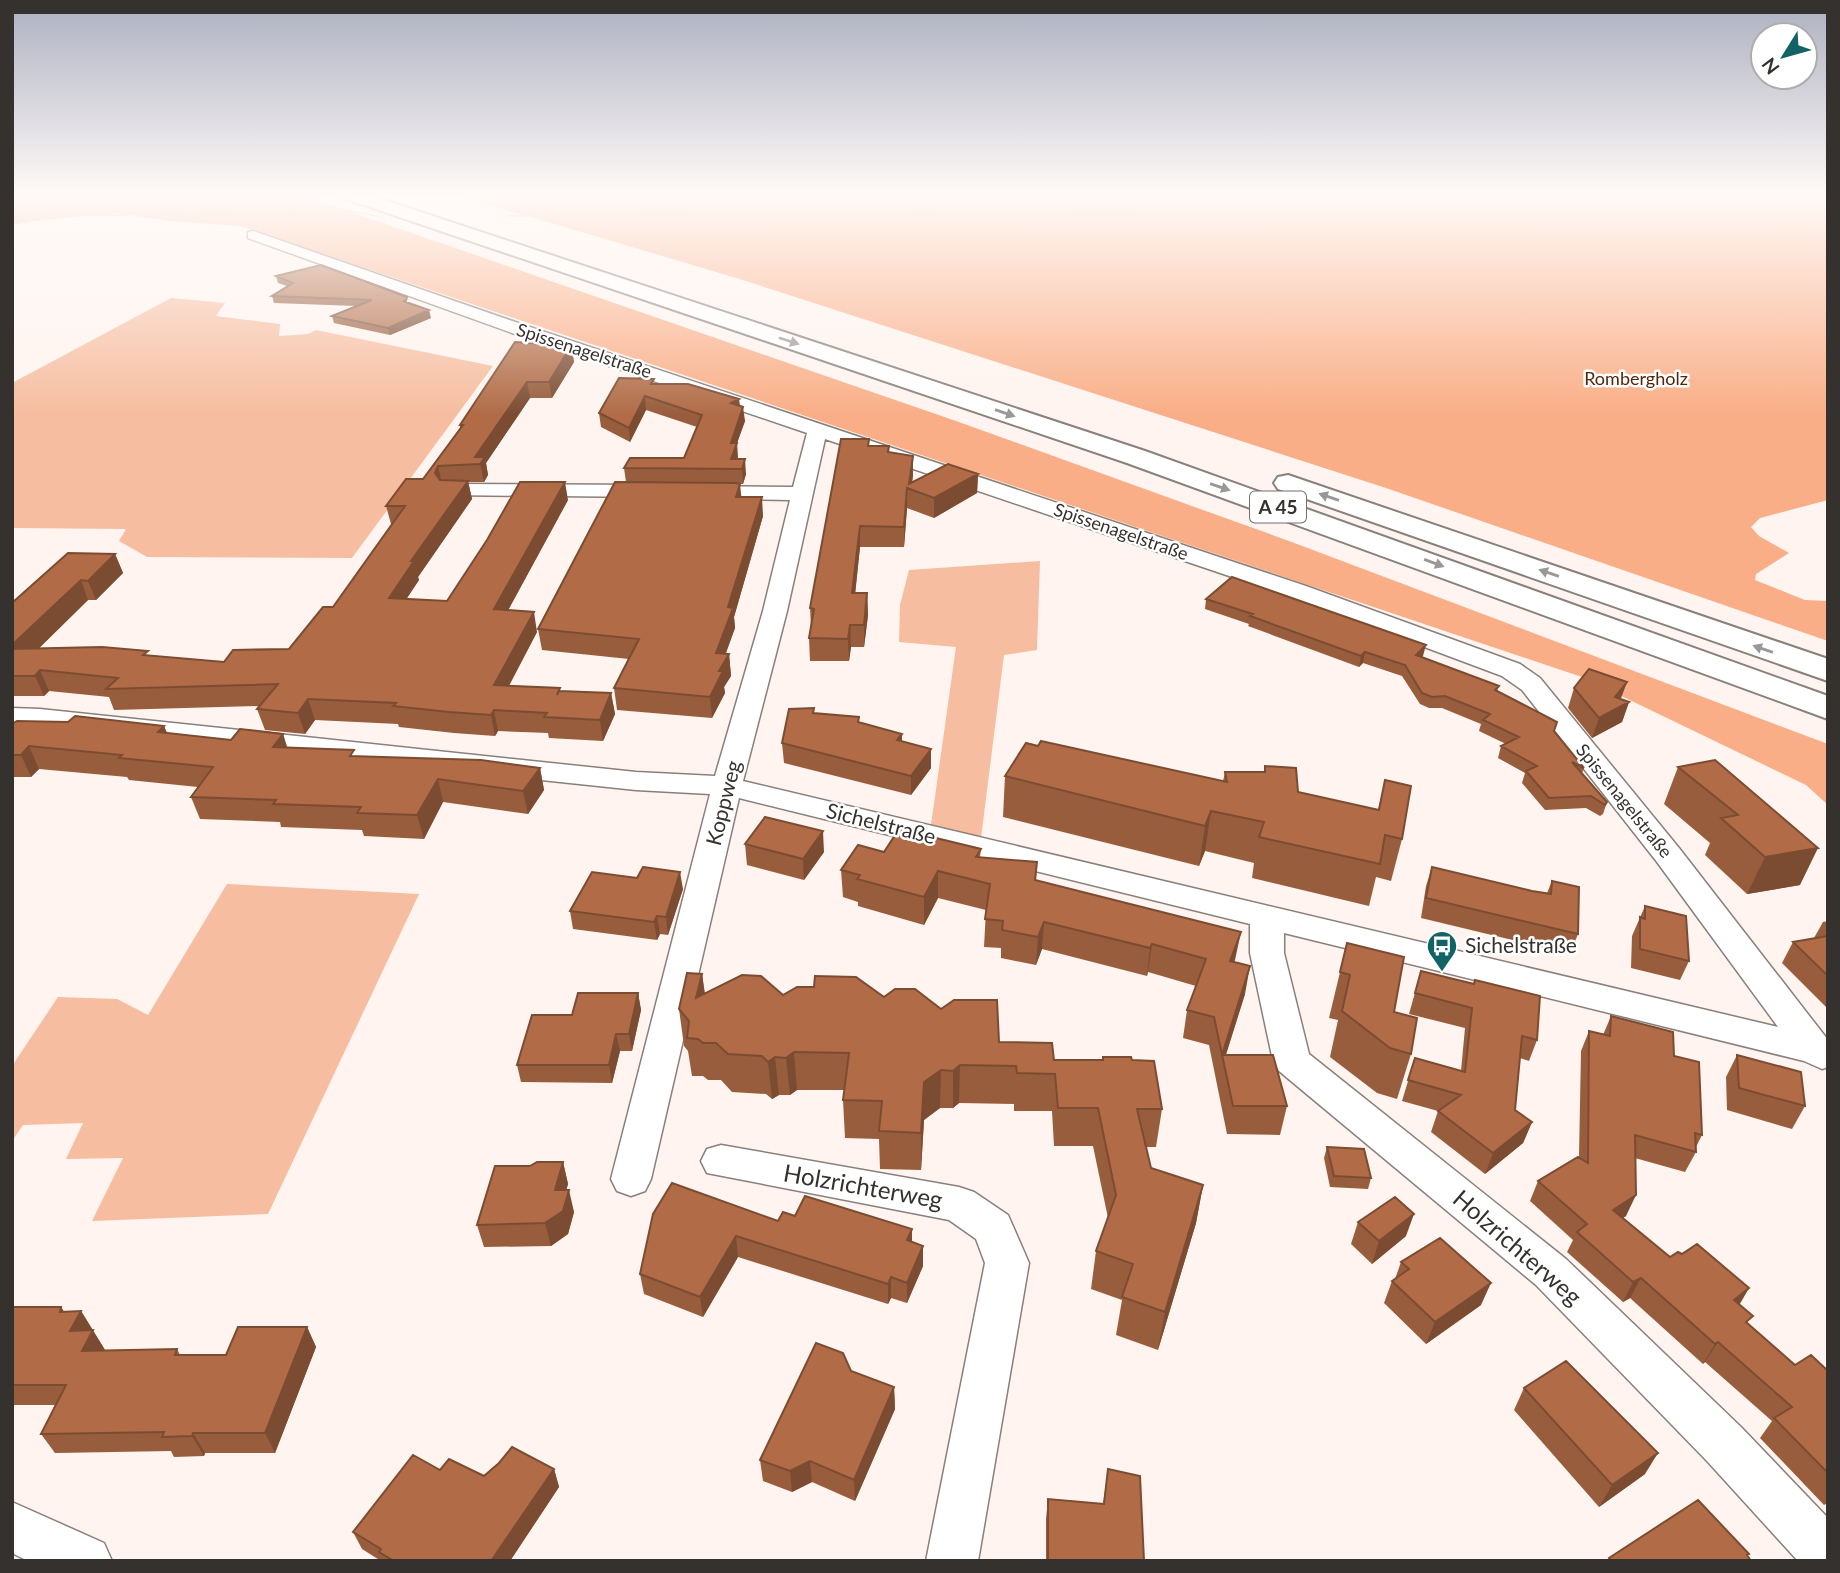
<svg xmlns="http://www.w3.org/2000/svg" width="1840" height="1573" font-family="Lato,sans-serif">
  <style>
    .green { fill: #f6bda0 }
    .forest { fill: #f9ae87 }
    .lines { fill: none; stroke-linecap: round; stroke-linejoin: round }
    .stream { fill: #f6ab85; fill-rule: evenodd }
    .street-casing { stroke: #897f7b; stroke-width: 3 }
    .highway-casing { stroke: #897f7b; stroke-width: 4 }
    .street { fill: #fff; fill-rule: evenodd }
    .highway { fill: #fff; fill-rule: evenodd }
    .wall { fill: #985d3d }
    .shaded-wall { fill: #7c4c32 }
    .building { fill: #b16c47; stroke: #7c4c32; stroke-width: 2 }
    .oneway { fill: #9a9897 }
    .labels { text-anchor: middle; stroke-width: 5; stroke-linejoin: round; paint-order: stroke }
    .far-street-label { font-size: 18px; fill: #35312f; stroke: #fff }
    .far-park-label { font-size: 18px; fill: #542508; stroke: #fff }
    .shield { fill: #fff; stroke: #726f6d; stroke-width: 2 }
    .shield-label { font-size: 19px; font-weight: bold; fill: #35312f }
    .street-label { font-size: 21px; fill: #35312f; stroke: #fff }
    .poi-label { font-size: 21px; fill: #35312f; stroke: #fff; text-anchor: start }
    .near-street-label { font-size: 24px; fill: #35312f; stroke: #fff }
  </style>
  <rect width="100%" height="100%" fill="#fff4ef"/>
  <!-- green -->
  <path class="green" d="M171,298l54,5 -9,13 64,8 -1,12 29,-2 8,-4 177,36 -141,192 -205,-1 -28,-16 7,-12 -114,-1v-145z
    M1040,561l-3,89 -33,5 -23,183 -50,-13 25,-178 -57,-5 1,-37 9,-35z
    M227,884l192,10 -151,320 -176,7 31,-63 -57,1 17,-36 -60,2 -11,16v-75l46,-69 59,2 31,16z"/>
  <!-- forest -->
  <path class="forest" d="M12,195h290l654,226 333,120 539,203v61l-22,-20 -224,-108 -1342,-451 -71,-5 -52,-8 -105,10z
    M457,195h1371v305l-68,18 -9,9 8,9 30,17 -33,21 -1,6 50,20 23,1v40l-442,-153 -643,-208z"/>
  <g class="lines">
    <!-- stream -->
    <path class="stream" d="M552,195l3,1 -16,10 -4,11h-28l-2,-1 2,-1h24l4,-11z
      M800,195l52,10 69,3 74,-3 2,1 -76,4 -69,-3 -49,-10 -75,9 -12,3 -2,-1 20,-6 2,1z
      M1226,195h10l-73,12 -55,5 -84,-6c23,-6 57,3 82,3 40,0 80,-8 120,-14z
      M323,204l56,12 -2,1 -54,-11 -60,8 -2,-1z
      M183,207l45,1 8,7 9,1 -12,1 -6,-7 -44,-1 -60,7h-60l-51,9v-2l51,-9h60z
      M658,209h34l2,1 -53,3 -84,7 -2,-1z"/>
    <!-- street casing -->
    <g class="street-casing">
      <path id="street" d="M253,231l271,94 782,261 214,78 20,14 139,170 149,192v27l-6,2 -18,-8 -520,-128v20l25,101 257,205 175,168 87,91v43h-30l-91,-100 -171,-176 -257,-214 -6,-10 -23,-108v-29l-511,-126 -88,381 -6,12 -14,5 -14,-5 -6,-12 99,-385 -74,-4 -624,-66v-16l28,1 596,63 79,4 48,-165 27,-111 -90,-2 -8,-1 -3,-5 3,-5 8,-1 93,1 14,-54 -295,-100 -264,-95v-6zM825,439l463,157 214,80 20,14 135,172 121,165 -1035,-246 44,-170z
        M452,484l198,1 8,1 3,5 -3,5 -8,1 -206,-2 -3,-5 3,-5z
        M721,1145l238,42 15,5 34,23 21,48 -51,298h-52l59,-298 -9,-24 -27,-19 -242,-47 -6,-12 6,-12z
        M12,1502l92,41 8,18h-84l-16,-8z"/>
    </g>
    <!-- highway casing -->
    <g class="highway-casing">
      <path id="highway" d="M344,195h25l776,256 683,245v23l-701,-256 -781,-264z
        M1288,475l540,184v22l-550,-192 -4,-6 4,-6z"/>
    </g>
    <!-- street -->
    <use href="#street" class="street"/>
    <!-- highway -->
    <use href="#highway" class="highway"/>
  </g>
  <!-- wall -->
  <path class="wall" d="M276,276l132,27 23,15 -41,17 -56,-12 -2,-7 24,-10 -82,-3 -2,-7 15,-10 -9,-3z
    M571,346l3,16 -22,36h-22l-44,65 2,12 -4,7h-16l4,17 -54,78 1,3 -13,19 41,2 121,-101 -60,110 29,22 -28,54 52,6 50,1 4,21 -12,27 -54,-3 -1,-5 -50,-2 -3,5 -41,-3 -55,-6 -1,-3 -83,-4 -10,14 -40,-4 -8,-21 3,-3 -146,4 -5,-13 -60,-6 -5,5h-32v-93l103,-49 8,19 -27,27h-8l-49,48 185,14 65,-13 44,-42 59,-83h-1l-5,-18 37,-27 37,-51v-3z
    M654,384l85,15 1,7 5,15 -8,22v16l9,15 -3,10h-5l3,13 22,19 -29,101 1,11 -10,26h4l2,22 -7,11 1,6 -13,25 -95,-8 -3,-22 15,-29 -87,-9 -4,-21 88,-147 -2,-14 60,-10 13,-31 -51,-17 -16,32 -29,-15 -2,-14z
    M869,439v7l20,6 24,23 -1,8 66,-9 -1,19 -43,25 -27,-10 -3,39h-44l-5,46h12l1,22 -4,32h-13l-2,14h-39l-1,-23 2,-12 -1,-18z
    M1206,599l217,57 -1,1 77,29 -2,5 57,40 30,37 -2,5 25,29 -4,12 -3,2 -14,-8 -41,2 -23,-27 3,-10 -27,-15 3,-12 5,-2 -27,-13 2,-7 -39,-16h-13l-9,-4 -18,-28 -39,-13 -4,4 -111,-41 1,-2 -44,-15z
    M1627,682l-7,17 9,3 -7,20 -30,16 -24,-30 6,-20z
    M814,713l46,10 42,19 29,7v19l-20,27 -127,-32 -2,-20z
    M12,724l152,2 3,7 64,7 52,-6 4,14 68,8 185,12 4,22 -16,24 -85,-12 -19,37 -60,-3 -2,-6 -81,-3 -1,-5 -80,-3 -9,-22 7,-10 -69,-7 -2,-3 -88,-8 -8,8h-19z
    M1715,760l85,125 -53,9 -42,-39 5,-12 -46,-39 14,-37z
    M1265,766l33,26 80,18 7,-30 17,59 -11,42 -15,-4 -7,29 -117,-28 2,-15 -49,-12 -6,15 -196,-49 2,-41 218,5 2,-9h39z
    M745,844l79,8 -20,28 -57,-15z
    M981,849l-1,8 57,5 -1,18 199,82 10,32 -19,61 61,51 -7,29 -53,-1 -18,-89 -26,-7 4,-28 9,-24 -48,-14 -1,4 -105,-27 -6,16 -35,-7v-10l-17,-1 2,-37 -48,-12 -14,27 -66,-19v-4l-15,-5 -2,-27 43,-18z
    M1432,867l100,24 15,2 5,-12 26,53 -8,20 -149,-36 5,-32z
    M637,878l46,11 -15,46 -8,-1 -3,6 -84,-11 -3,-18z
    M1645,906l44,55 -9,19 -49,-12 1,-32z
    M1828,921v88l-46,-46 11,-21 21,-4 9,-16z
    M1347,943l47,69 17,42 -14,45 -20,-6 -47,-36 8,-37 -9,-2z
    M1421,971l52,13 2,-4 62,60 -8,21 -9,-3 -5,52 17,12 -9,21 -38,31 -54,-42 7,-21 -36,-10 13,-43 46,13 4,-43 -56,-14z
    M702,974l3,20 179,3 57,12 58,33 55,18h48l1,-3 29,3 30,49 -6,38h-10l5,21 52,17 -7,38 -38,127 -42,-15 6,-35 -31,-11 5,-38 12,-33 -15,-72h-39l-2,-35h-38v-7l-55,-1 -6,5h-13l-16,12 -3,50 -41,-1 -1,-30 -34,-1 -2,-38 2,-10h-48l-7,5h-11l-7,4 -6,-5 -34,-2 -11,-12h-13l-5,-4h-11l-4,-25 -4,-5 -5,-37z
    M638,993l3,17 -9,41h-12l-8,32 -91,-1 -4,-17 55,-50z
    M1611,1016l63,40 28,79 -6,12v5l-11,20 -50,-14 -9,58 -3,2 47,39 12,-3 67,34 -10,16 9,20 47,41 33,6v132l-4,2 -64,-67 12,-17 -67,-59 -2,2 -73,-66 -7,4 -56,-50 6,-12 -43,-39 8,-20 41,-24 2,-106 8,-20 14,4z
    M1737,1055l68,51 -13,23 -65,-19 -1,-33z
    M1327,1147l44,31 -3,11 -38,-2 -6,-29z
    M563,1162l5,22 -2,6 8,22 -6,22 -17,12 -67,1 -7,-22 53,-59z
    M653,1214l125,7 17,-5 117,13v13l11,4v20l-16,37 -16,-5 -3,6 -150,-47 -35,60 -59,-23 -4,-20z
    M1358,1222l48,14 -34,28 -21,-20z
    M1401,1262l80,43 -55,39 -42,-41 8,-22 3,-2z
    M12,1307h49l3,5 17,-1 24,39 72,-1 3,6h46l81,-28 9,20 -41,106h-70l-1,3 -30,1 -3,-6 -116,2 -14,-19 14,-29h-43z
    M851,1371l43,16 1,22 -40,92 -43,-19 -20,10 -29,-11 -3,-21z
    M1524,1388l121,86 -46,33 -85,-97z
    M499,1463l55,6 5,18 -49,74h-129l-19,-12 -9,-17 87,-62 44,6z
    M1108,1469l36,92h-98v-42l2,-20 55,5z"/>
  <!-- shaded-wall -->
  <path class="shaded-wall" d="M429,310l2,8 -41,17 -2,-7z
    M571,346l3,16 -22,36 -3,-16z
    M527,382l3,16 -44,65 2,12 -4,7 -4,-18 -5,-7z
    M645,396l1,14 -16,32 -1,-14z
    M739,399l1,14 -9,-10z
    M743,407l2,14 -8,22 1,14 -4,12h-2l-1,-26z
    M913,456v19l-2,15 -2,-6z
    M745,459l1,15 -3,10 -1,-15z
    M438,466l4,18 -7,-11z
    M978,474l-1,19 -43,25v-20z
    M468,481l4,18 -54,78 1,3 -25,38 -5,-20 22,-37z
    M565,482l3,18 -70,129 -4,-20z
    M740,484l2,19 -6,-6z
    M907,488v20l-3,39v-20z
    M762,497l1,19 -29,101 1,11 -15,42 9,-16 2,22 -7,11 1,6 -13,25 -2,-21 6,-44 12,-46z
    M860,526v21l-7,68 -1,-22z
    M115,554l8,19 -27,27 -8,-19z
    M81,580l7,20 -70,69 -6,-12v-12z
    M867,593l1,22 -4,32v-22z
    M534,612l3,20 -39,74 -4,-21z
    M850,625l1,22 -2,14 -1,-22z
    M1426,645l-3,11 -10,10 3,-11z
    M1365,652l-2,11 -4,4 2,-11z
    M40,670l9,21 -5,5 -9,-20z
    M1627,682l-7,19 9,1 -7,20 -30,16 7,-20z
    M611,693l4,21 -12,27 -3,-21z
    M308,699l7,21 -10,14 -7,-21z
    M494,710l4,21 -3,5 -4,-21z
    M164,726l9,22 -15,-16z
    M283,734l7,22 -17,-9z
    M902,734v19l-5,-13z
    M29,746l10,23 -8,8 -10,-22z
    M931,749v19l-20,27v-19z
    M540,768l4,22 -16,24 -5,-23z
    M438,779l5,23 -19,37 -7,-24z
    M1211,811l-6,40 -6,15 6,-40z
    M823,831l1,21 -20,28 -1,-21z
    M1818,848l-18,37 -53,9 18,-37z
    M938,871v27l-14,27v-28z
    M680,872l3,17 -15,46 -2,-18z
    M657,916l3,18 -3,6 -3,-18z
    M1044,922l-2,27 -6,16 2,-28z
    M1241,932l-6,28 -10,29 5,-28z
    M1152,944l-4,28 -1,4 3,-28z
    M1250,966l-5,28 -22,69 -1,-6z
    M702,974l5,37 -11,-13z
    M638,993l3,17 -9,41 -3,-17z
    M616,1034l4,17 -8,32 -3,-18z
    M794,1052l3,38 -7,5 -4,-37z
    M775,1057l4,38 -7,4 -4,-37z
    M960,1065l-1,38 -6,5v-37z
    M941,1070l-1,38 -16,12 -3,50v-37l3,-51z
    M1532,1122l-9,21 -38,31 8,-21z
    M563,1162l5,22 -8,28 -5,-22z
    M1203,1185l-7,38 -38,127 7,-38z
    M569,1190l5,22 -6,22 -17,12 -6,-23z
    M1636,1195l-10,21 -23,14 10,-20z
    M1414,1214l-8,22 -34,28 7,-23z
    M912,1229v20l-5,-9z
    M736,1236l2,21 -35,60 -3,-20z
    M923,1246v20l-16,37v-20z
    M891,1277v21l-3,6v-20z
    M1641,1278l-11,20 -7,4 10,-20z
    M1491,1283l-10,22 -55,39 9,-22z
    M1749,1288l-12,21 -3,-9z
    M61,1307l12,19 8,-15 24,39 -10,21 -35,-59z
    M307,1327l9,20 -41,106 -10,-20z
    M1718,1342l-13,20 -2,2 12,-20z
    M894,1387l1,22 -40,92 -1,-21z
    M193,1433l12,20 -1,3 -12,-20z
    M1658,1453l-13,21 -46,33 13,-22z
    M810,1461l2,21 -20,10 -2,-21z
    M554,1469l5,18 -49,74h-19z"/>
  <!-- building -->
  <path class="building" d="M321,265l86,32 -1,4h-3l26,9 -41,18 -56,-12 40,-16 -100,-4 21,-13 -17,-7z
    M515,342l56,4 -22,36h-22l-52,75h10l-5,7 -42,2 -3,7 5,7 28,1 -57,80h3l-25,37 58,3 40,-61 33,-58h45l-71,127 40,3 -40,73 66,3 -3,7 2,-4 52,2 -11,27 -56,-3 3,-4 -53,-3 -3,5 -42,-3 -56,-6 3,-3 -88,-4 -10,14 -41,-4 21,-25 -172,5 12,-11 -78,-8 -5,6h-23v-27l90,-2 46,4 -5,4 81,7 9,-12 56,-1 34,-42h10l72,-101h-19l20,-27h17l40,-54h-3z
    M619,378l35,1 -3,5h37l51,15 -8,4 12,4 -12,36h6l-6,16h14l-3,10 -118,-1 6,-10h54l18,-43 -57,-19 -16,32 -30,-15z
    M841,439h28l-1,7h21l-1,6 25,4 -4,28 39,-20 30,10 -44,24 -27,-10 -3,39 -44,-1 -8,67h15l-3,32h-14l-2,14 -39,-1 5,-29 -4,-1z
    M615,482l121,1 4,1 -4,13h26l-34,110 5,1 -17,45 13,1 -10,17h4l-13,26 -96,-9 25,-49 -101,-10z
    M68,553l47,1 -27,27 -7,-1 -69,65v-42z
    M1232,577l194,68 -10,10 83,31 -4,4 62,32 -3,9 30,37 -12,-6 35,40 -2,3 -14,-9 -42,2 -23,-27 11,-5 -36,-20 18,-9 -36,-17 7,-6 -45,-18 -13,1 -10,-4 -17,-28 -40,-13 -4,4 -111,-40 3,-2 -47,-15z
    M1589,669l38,13 -12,15 14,5 -30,16 -25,-30z
    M814,708l-1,5 46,4 -1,5 44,12 -5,6 34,9 -20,27 -129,-33 7,-34z
    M75,716l89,10 -6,6 73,8 9,-11 43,5 -10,13 81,3 -4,6 131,4 59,8 -17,23 -85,-12 -21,36 -60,-2 4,-6 -88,-3 3,-4 -85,-3 22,-30 -94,-9 3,-3 -93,-9 -8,9h-9v-31l5,-3 51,1z
    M1041,741l186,41 -2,-10h40v-6l31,2 2,24 81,18 6,-30 26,6 -9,53 -17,-4 -5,29 -121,-27 5,-15 -53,-11 -6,15 -200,-50 21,-33 12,3z
    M1715,760l103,88 -53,9 -44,-39 17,-3 -60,-48z
    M765,817l58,14 -20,28 -58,-15z
    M899,829l82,20 -5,8 61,5 -2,18 206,52 -11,29 20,5 -28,89h51l14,51h-54l-19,-89 -27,-7 19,-51 -54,-15 -2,4 -106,-26 -6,15 -36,-7 1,-9 -18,-2 5,-35 -52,-13 -14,26 -67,-18 3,-4 -19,-5 17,-25 26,7z
    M643,867l37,5 -14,45 -9,-1 -3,6 -84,-11 22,-39 45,6z
    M1432,867l100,24 19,3 1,-13 27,6 -1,47 -152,-36z
    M1645,906l41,10 3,45 -49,-12v-32l5,2z
    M1828,936v40l-35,-34z
    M1347,943l57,14 -10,55 23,6 -6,36 -21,-6 -48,-37 8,-36 -10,-3z
    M1421,971l53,13 1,-4 65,16 -3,44 -15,-4 -7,74 17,12 -39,31 -55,-42 23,-16 -53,-15 7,-22 50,14 7,-64 -57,-15z
    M687,973l15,1 -6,24 46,-23 19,1 22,19 14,-8h17l1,-11 41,1 28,20 11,-8h20l26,20 13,-9h43l2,42 53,1 2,17h49v-3h28l1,3 22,1 8,48h-25l14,59 52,17 -38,127 -43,-15 11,-33 -37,-13 20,-56 -18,-87h-40l-3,-34 -38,-1 -1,-7 -56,-1 -7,6 -12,-1 -17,12 -3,51 -42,-2 3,-30 -39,-1 6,-47 -55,-1 -8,6 -11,-1 -7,5 -6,-6 -34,-2 -12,-11h-13l-5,-4 -11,-1 2,-17 -10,-12z
    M578,993h60l-9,41h-13l-7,31h-92l15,-50h40z
    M1611,1016l62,16 1,24 25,6 3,73 -7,-2 1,19 -61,-17 1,60 -23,15 57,47 8,-5 4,2 15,-10 52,44 -15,12 19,16 -7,6 49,43 16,-10 17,16v102l-54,-55 18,-11 -74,-65 -3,2 -74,-66 -8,4 -56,-50 10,-8 -49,-43 40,-24 10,6 1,-132 21,5z
    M1737,1055l64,17 4,34 -66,-18z
    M1327,1147l37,2 7,29 -37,-2z
    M537,1162h26l-8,28h14l-6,21 -18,12 -68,2 18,-59h35z
    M672,1183l106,38 5,-9 12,4 10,-20 107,33 -5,11 16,6 -16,37 -16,-6 -3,7 -152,-48 -36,61 -60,-23 13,-60z
    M1395,1197l19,17 -35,27 -21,-19z
    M1440,1238l51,45 -56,39 -43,-41 17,-12 -8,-7z
    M12,1307h49l-1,5 21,-1 -11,20 23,-1 -11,21 95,-2 -2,6h51l12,-28h69l-42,106h-72l-1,3 -30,1 2,-5 -123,2 25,-49h-54z
    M816,1343l27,10 8,18 43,16 -40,93 -44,-19 -20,10 -30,-11z
    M1566,1361l92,92 -46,32 -88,-97z
    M512,1447l42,22 -63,92h-97l-15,-9 2,-3 -28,-17 60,-77 27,15 9,-11 35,17 15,-13z
    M1108,1469l32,7 4,85h-96v-62l56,5z
    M1698,1500l51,54 -2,1 4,6h-140l-2,-3z"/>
  <!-- one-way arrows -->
  <defs><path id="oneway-solid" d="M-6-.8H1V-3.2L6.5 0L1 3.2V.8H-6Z" transform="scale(1.75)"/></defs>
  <g class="oneway">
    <use href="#oneway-solid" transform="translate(789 341) rotate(18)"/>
    <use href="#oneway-solid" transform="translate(1005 413) rotate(19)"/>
    <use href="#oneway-solid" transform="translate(1220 487) rotate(19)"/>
    <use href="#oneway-solid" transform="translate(1329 497) rotate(-161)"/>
    <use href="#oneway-solid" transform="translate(1434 563) rotate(20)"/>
    <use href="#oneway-solid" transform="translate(1549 573) rotate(-161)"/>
    <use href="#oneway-solid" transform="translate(1763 649) rotate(-161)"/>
  </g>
  <!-- sky -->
  <linearGradient id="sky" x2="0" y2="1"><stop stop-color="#adb0c0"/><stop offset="0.47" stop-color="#fffaf8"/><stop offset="1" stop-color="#fffaf8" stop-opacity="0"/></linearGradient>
  <rect width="1840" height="415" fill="url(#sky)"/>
  <!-- icons -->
  <defs>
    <g id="bus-pin" transform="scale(1.575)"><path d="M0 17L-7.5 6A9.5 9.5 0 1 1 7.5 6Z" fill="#126365" stroke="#fff"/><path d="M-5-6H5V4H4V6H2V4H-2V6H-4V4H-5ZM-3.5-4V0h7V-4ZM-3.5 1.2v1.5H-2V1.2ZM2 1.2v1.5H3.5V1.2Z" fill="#fff"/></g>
  </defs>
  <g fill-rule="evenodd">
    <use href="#bus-pin" x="1442" y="946"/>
  </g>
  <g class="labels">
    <!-- far-street labels -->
    <g class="far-street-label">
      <text transform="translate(584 351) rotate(18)" y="6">Spissenagelstraße</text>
      <text transform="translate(1121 532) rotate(19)" y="6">Spissenagelstraße</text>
      <text transform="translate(1624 801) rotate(51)" y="6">Spissenagelstraße</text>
    </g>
    <!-- far-park labels -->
    <g class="far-park-label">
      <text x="1636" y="385">Rombergholz</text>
    </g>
    <!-- shield labels -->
    <rect class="shield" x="1250" y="491.5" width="56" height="31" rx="5"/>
    <g class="shield-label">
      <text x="1278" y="514">A 45</text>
    </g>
    <!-- street labels -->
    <g class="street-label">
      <text transform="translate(724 803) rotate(-76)" y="7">Koppweg</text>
      <text transform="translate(881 824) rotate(14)" y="7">Sichelstraße</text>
    </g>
    <!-- poi labels -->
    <g class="poi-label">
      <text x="1465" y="953">Sichelstraße</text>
    </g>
    <!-- near-street labels -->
    <g class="near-street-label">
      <text transform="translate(863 1187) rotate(10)" y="8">Holzrichterweg</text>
      <text transform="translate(1517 1248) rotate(41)" y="8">Holzrichterweg</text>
    </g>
  </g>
  <!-- border -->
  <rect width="1840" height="1573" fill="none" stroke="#35312f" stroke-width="28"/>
  <!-- north arrow -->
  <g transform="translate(1784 56) rotate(233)"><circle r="33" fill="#ffffff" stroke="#aeadac" stroke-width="2"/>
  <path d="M0-5L12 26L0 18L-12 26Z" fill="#126365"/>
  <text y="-10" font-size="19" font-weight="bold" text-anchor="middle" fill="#35312f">N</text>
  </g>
</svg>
